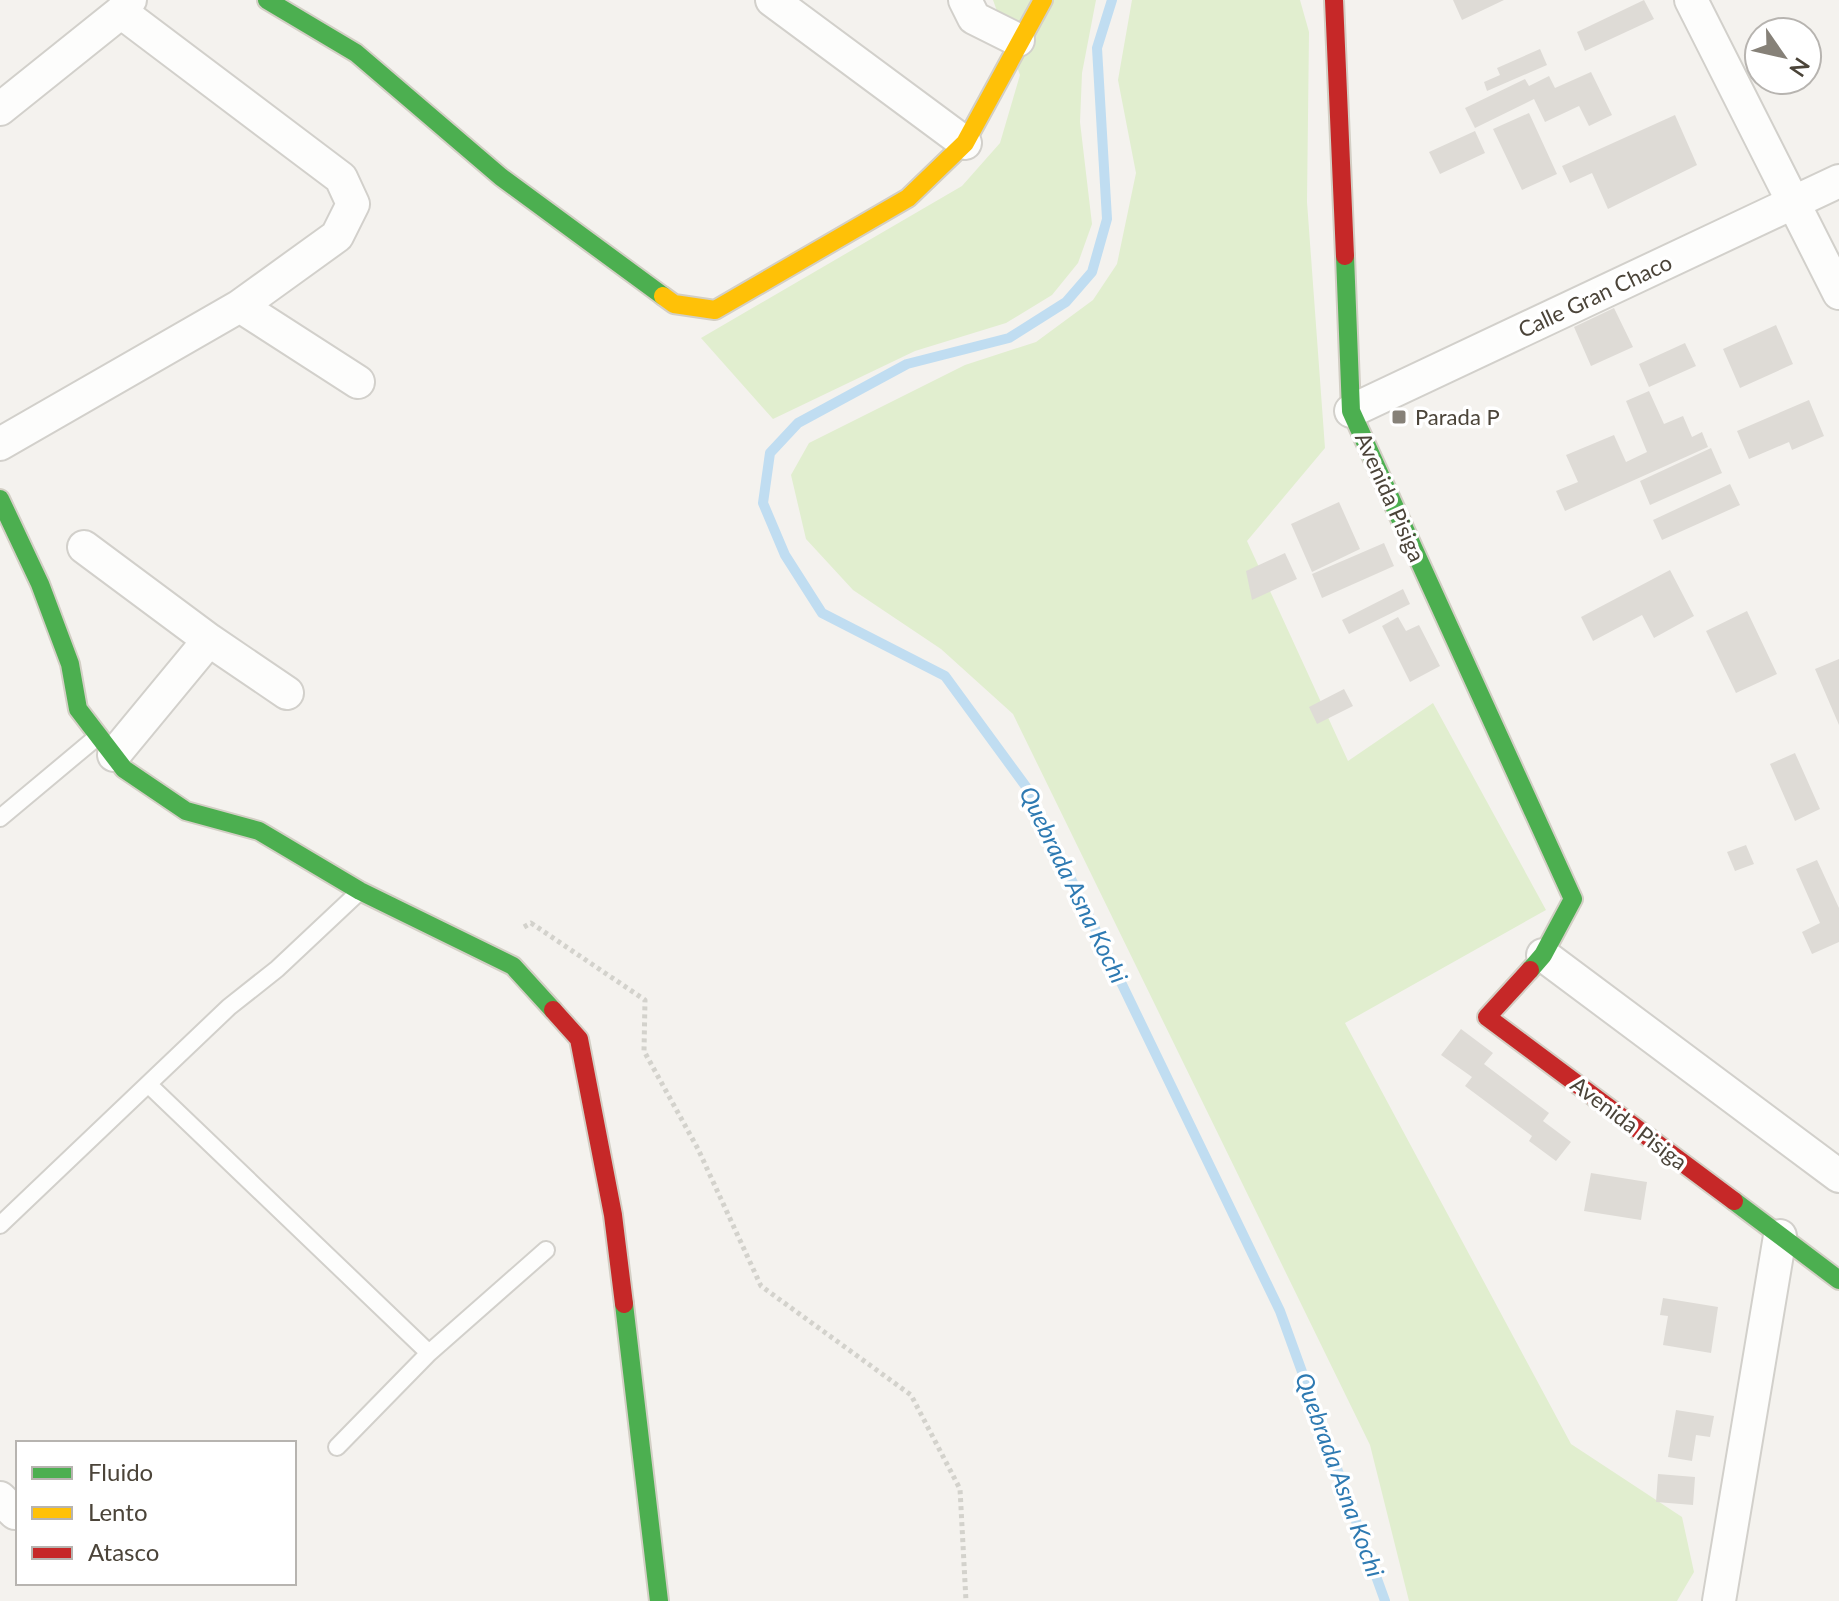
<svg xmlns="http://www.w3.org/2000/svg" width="1839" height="1601" font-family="Lato,sans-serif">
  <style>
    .green { fill: #e1eecf }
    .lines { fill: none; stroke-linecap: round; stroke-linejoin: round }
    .stream { stroke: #c0ddf1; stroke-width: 10 }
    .building { fill: #dedbd6 }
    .lane-casing { stroke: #d2d0cb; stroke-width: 20 }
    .street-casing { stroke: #d2d0cb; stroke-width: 36 }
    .fast-casing { stroke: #d3cfc5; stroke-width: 22 }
    .slow-casing { stroke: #d3cfc5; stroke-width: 22 }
    .jam-casing { stroke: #d3cfc5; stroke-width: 22 }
    .path { stroke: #d3d2cc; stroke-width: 5; stroke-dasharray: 4 4; stroke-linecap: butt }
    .lane { stroke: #fdfdfc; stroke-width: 16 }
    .street { stroke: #fdfdfc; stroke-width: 32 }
    .fast { stroke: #4caf50; stroke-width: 18 }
    .slow { stroke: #ffc107; stroke-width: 18 }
    .jam { stroke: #c62828; stroke-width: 18 }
    .poi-dot { fill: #868178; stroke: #fff; stroke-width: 3 }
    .labels { text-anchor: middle; stroke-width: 7; stroke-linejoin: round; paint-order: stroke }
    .street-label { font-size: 22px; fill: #4b4439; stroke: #fff }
    .poi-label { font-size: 22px; fill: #4b4439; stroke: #fff; text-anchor: start }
    .water-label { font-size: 24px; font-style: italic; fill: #2e7ab2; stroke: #fff }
  </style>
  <rect width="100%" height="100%" fill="#f4f2ee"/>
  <!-- green -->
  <path class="green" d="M993,0h103l-14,73 -2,49 12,102 -14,39 -26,32 -46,28 -91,28 -142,68 -72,-81 261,-152 38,-43 20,-68z
    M1132,0h168l9,32 -2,170 18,246 -78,93 101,220 85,-58 113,207 -201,113 226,421 111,73 12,55 -17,29h-268l-39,-156 -357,-731 -72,-65 -88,-59 -47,-51 -15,-64 18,-32 156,-78 71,-23 57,-42 24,-36 19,-91 -18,-93z"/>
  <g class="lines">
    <!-- stream -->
    <path class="stream" d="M1112,0l-15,48 10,171 -15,53 -26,30 -57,36 -102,26 -109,59 -28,30 -7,50 22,52 37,58 123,63 82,112 253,523 105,290"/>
  </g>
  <!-- building -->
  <path class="building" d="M1453,0h51l-42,20z
    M1644,0l10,19 -69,32 -8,-19z
    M1540,49l7,16 -60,26 -3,-9 16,-7 -3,-7z
    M1591,72l21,43 -23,11 -10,-20 -34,16 -11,-23 -59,29 -10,-20 60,-29 4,7 20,-10 6,12z
    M1529,113l28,61 -35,16 -29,-61z
    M1675,115l22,50 -89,44 -16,-36 -22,10 -8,-17z
    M1475,131l10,22 -45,21 -11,-22z
    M1614,308l19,39 -42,19 -17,-39z
    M1776,325l17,39 -53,24 -17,-39z
    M1685,343l11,23 -47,21 -10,-23z
    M1649,391l15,33 19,-8 9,21 10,-5 6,15 -143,64 -9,-20 22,-9 -12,-27 48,-20 12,27 21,-10 -21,-51z
    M1809,400l15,36 -32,14 -3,-8 -40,17 -12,-28z
    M1711,448l11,25 -72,32 -10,-24z
    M1730,484l10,21 -78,35 -9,-20z
    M1339,502l21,47 -48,23 -21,-48z
    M1384,543l10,23 -72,32 -10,-24z
    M1285,553l12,26 -45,21 -6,-29z
    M1670,570l24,46 -40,22 -12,-23 -49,26 -12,-24z
    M1403,589l7,15 -61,30 -7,-14z
    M1747,611l30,63 -41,19 -30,-62z
    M1398,617l8,14 13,-6 21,41 -30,16 -28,-56z
    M1839,659v66l-24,-56z
    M1344,689l9,17 -36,18 -8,-17z
    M1795,753l25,56 -25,12 -25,-57z
    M1746,845l8,19 -19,7 -8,-19z
    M1817,860l22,48v34l-27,12 -10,-22 18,-9 -24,-54z
    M1461,1029l32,24 -9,11 65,49 -6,8 28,21 -15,19 -27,-20 3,-5 -67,-50 7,-9 -31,-22z
    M1591,1173l56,9 -6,38 -57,-9z
    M1663,1298l55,9 -7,46 -48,-8 5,-29 -8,-1z
    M1676,1410l38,6 -4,21 -14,-2 -4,26 -24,-4z
    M1658,1474l37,3 -2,28 -37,-3z"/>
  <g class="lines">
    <!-- lane casing -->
    <g class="lane-casing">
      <path id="lane" d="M0,818l97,-81
        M148,1084l281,269
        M0,1225l229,-218 48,-38 82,-77
        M337,1447l92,-94 117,-103"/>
    </g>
    <!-- street casing -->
    <g class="street-casing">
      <path id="street" d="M772,0l193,143
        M965,0l9,18 44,22
        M1691,0l148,293
        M0,109l121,-97 9,-12
        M240,306l118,76
        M1351,411l488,-230
        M0,444l240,-138 97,-70 16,-32 -12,-26 -220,-166
        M84,547l125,93 78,53
        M114,755l95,-115
        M1543,955l296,221
        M0,1498l15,15
        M1719,1601l61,-365"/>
    </g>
    <!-- fast casing -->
    <g class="fast-casing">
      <path id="fast" d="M267,0l89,53 145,124 162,119
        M1345,256l6,155 222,488 -30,56 -13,15
        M0,499l40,85 30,80 8,45 46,60 62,42 73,20 101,60 153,75 40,44
        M1734,1201l105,79
        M624,1304l35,297"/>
    </g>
    <!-- slow casing -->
    <g class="slow-casing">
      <path id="slow" d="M663,296l11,8 41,6 193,-112 57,-55 78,-143"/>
    </g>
    <!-- jam casing -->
    <g class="jam-casing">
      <path id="jam" d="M1334,0l11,256
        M1530,970l-43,47 247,184
        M553,1010l26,29 34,176 11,89"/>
    </g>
    <!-- path -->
    <path class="path" d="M524,927l7,-4 114,77 -1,51 54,98 63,137 150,109 49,94 6,112"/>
    <!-- lane -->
    <use href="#lane" class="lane"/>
    <!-- street -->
    <use href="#street" class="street"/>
    <!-- fast -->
    <use href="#fast" class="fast"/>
    <!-- slow -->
    <use href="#slow" class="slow"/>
    <!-- jam -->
    <use href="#jam" class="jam"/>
  </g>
  <!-- markers -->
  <rect class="poi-dot" x="1391" y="409" width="16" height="16" rx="4"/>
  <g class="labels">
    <!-- street labels -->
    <g class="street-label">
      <text transform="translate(1595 296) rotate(-25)" y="8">Calle Gran Chaco</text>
      <text transform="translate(1390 497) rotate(66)" y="8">Avenida Pisiga</text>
      <text transform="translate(1629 1123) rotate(37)" y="8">Avenida Pisiga</text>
    </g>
    <!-- poi labels -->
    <g class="poi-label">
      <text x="1415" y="425">Parada P</text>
    </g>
    <!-- water labels -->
    <g class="water-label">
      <text transform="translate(1073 885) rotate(64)" y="8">Quebrada Asna Kochi</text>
      <text transform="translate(1339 1475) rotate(70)" y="8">Quebrada Asna Kochi</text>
    </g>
  </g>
  <!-- legend -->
  <rect x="16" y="1441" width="280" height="144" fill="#ffffff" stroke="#b7b4b0" stroke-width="2"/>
  <rect x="32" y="1467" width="40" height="12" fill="#4caf50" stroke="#b7b4b0" stroke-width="2"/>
  <text x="88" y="1481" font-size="24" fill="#4b4439">Fluido</text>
  <rect x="32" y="1507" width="40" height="12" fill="#ffc107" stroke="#b7b4b0" stroke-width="2"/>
  <text x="88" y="1521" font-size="24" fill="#4b4439">Lento</text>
  <rect x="32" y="1547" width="40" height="12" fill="#c62828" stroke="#b7b4b0" stroke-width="2"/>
  <text x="88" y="1561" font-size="24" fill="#4b4439">Atasco</text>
  <!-- north arrow -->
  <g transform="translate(1783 56) rotate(124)"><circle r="38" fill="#ffffff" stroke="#b7b4b0" stroke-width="2"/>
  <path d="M0-6L14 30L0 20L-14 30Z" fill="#868178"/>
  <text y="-12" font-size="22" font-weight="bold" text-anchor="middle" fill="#4b4439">N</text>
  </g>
</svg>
